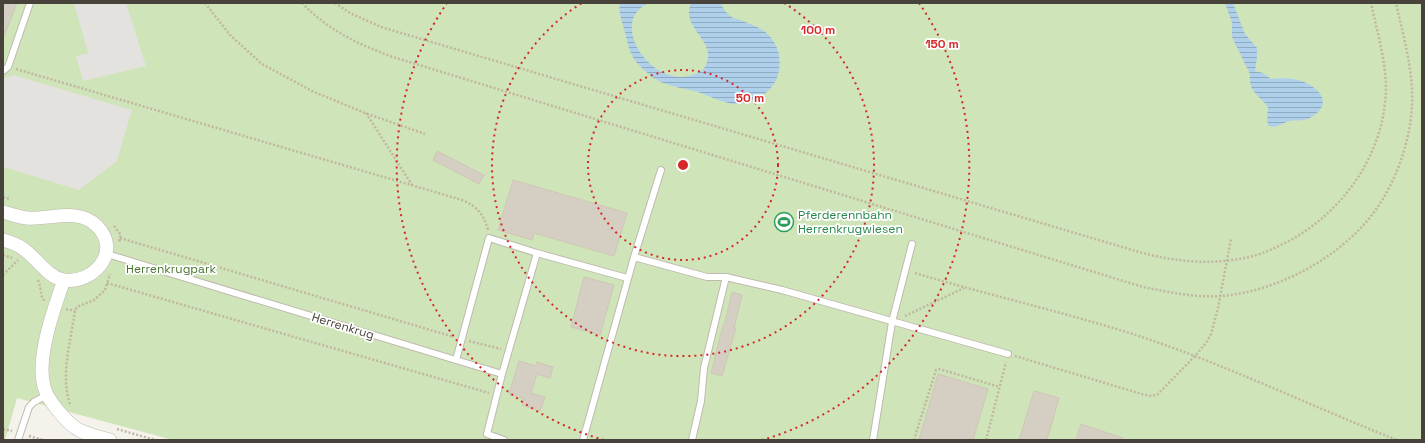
<svg xmlns="http://www.w3.org/2000/svg" width="1425" height="443" font-family="'Space Grotesk',sans-serif">
  <style>
    .green { fill: #cfe4b8 }
    .parking { fill: #e3e2df }
    .water { fill: url(#water-rules) }
    .building { fill: #d5cec2; stroke: #cfc6b6 }
    .lines { fill: none; stroke-linecap: round; stroke-linejoin: round }
    .service-casing { stroke: #bfbaaf; stroke-width: 8 }
    .minor-casing { stroke: #bfbaaf; stroke-width: 14 }
    .path { stroke: #c0b6a1; stroke-width: 2.5; stroke-dasharray: 2 2; stroke-linecap: butt }
    .service { stroke: #fff; stroke-width: 6 }
    .minor { stroke: #fff; stroke-width: 13 }
    .ring { fill: none; stroke: #d62828; stroke-width: 2; stroke-dasharray: 2 4 }
    .labels { text-anchor: middle; stroke-width: 3.5; stroke-linejoin: round; paint-order: stroke }
    .leisure-label { font-size: 12px; fill: #27864d; stroke: #fff; text-anchor: start }
    .park-label { font-size: 12px; fill: #497531; stroke: #fff }
    .street-label { font-size: 12px; fill: #48433a; stroke: #fff }
    .centre { fill: #d62828; stroke: #fff; stroke-width: 2 }
    .ring-label { font-size: 12px; text-anchor: middle; font-weight: bold; fill: #d62828; stroke: #fff; stroke-width: 3.5; stroke-linejoin: round; paint-order: stroke }
  </style>
  <defs>
    <pattern id="water-rules" width="6" height="5" patternUnits="userSpaceOnUse"><rect width="6" height="5" fill="#aed0eb"/><path d="M0 2.5h6" fill="none" stroke="#90aabf"/></pattern>
  </defs>
  <rect width="100%" height="100%" fill="#f4f2eb"/>
  <!-- green -->
  <path class="green" d="M3,3h1419v437h-1249l-156,-42 -12,42h-2z"/>
  <!-- parking -->
  <path class="parking" d="M74,3h52l20,63 -63,15 -7,-25 12,-3z
    M13,75l119,35 -15,51 -38,29 -76,-23v-88z"/>
  <!-- water -->
  <path class="water" d="M620,3h29c-44,19 5,89 46,71 6,-2 10,-5 12,-12 7,-19 -19,-32 -18,-50 0,-3 1,-6 2,-9h29c2,3 4,7 7,10 3,4 8,6 13,7 17,6 32,12 38,31 6,24 -5,42 -27,50 -6,2 -13,4 -18,3 -12,-2 -24,-8 -35,-12 -10,-3 -21,-4 -32,-8 -11,-3 -21,-13 -29,-21 -9,-11 -9,-21 -13,-34 -2,-8 -6,-17 -4,-26z
    M1225,3h8l12,31 12,14v9l-2,14 8,2 8,6c13,-2 31,-1 42,8 16,12 11,24 -5,32 -6,2 -13,1 -19,2 -7,2 -13,8 -20,5l-2,-5 1,-14c-9,-12 -20,-15 -18,-33l-18,-37v-14z"/>
  <!-- building -->
  <path class="building" d="M3,3h14l-13,33h-1z
    M437,151l47,24 -5,9 -46,-24z
    M513,180l114,33 -13,43 -80,-23 -2,7 -34,-10z
    M584,277l30,8 -14,50 -29,-8z
    M732,292l10,3 -8,33h2l-14,48 -11,-3 12,-48 1,1z
    M519,361l17,5 1,-4 16,5 -3,11 -13,-4 -6,19 14,4 -5,14 -18,-6 2,-6 -15,-5z
    M938,374l50,15 -15,51h-54z
    M1034,391l25,7 -12,42h-28z
    M1081,424l42,14v2h-47z"/>
  <g class="lines">
    <!-- service casing -->
    <g class="service-casing">
      <path id="service" d="M3,71l5,-4 22,-64
        M537,253l90,25
        M107,254l395,120 -15,60 17,6
        M634,257l27,-87
        M456,360l33,-122 48,15 -35,121
        M18,440l11,-33 5,-5 13,-7
        M583,440l51,-183 73,20h19l56,13 226,64
        M692,440l9,-39 3,-33 22,-91
        M873,440l19,-118 20,-78"/>
    </g>
    <!-- minor casing -->
    <g class="minor-casing">
      <path id="minor" d="M3,212c8,2 15,5 24,6 22,2 52,-11 70,8 26,26 -5,59 -34,54 -17,-4 -27,-23 -41,-32 -5,-4 -12,-6 -19,-8
        M64,280c-10,28 -28,78 -20,107 3,10 9,18 16,26 6,7 12,14 21,18 9,4 19,6 29,9"/>
    </g>
    <!-- path -->
    <path class="path" d="M205,3l25,32 32,29 50,27 53,22 60,21
      M302,3c26,27 55,41 91,54l750,230c26,5 52,11 78,9 62,-5 132,-45 163,-99 14,-24 24,-53 27,-80 5,-39 -7,-77 -15,-114
      M335,3l15,10 31,14 758,225c37,10 75,14 114,4 12,-3 24,-9 36,-15 55,-30 95,-87 97,-151 0,-29 -9,-59 -15,-87
      M16,69l446,131c15,6 22,15 26,30
      M366,113l46,72
      M3,197l7,2
      M114,226l7,9 -2,7
      M120,238l334,99
      M3,255l9,3
      M915,273c76,23 154,40 230,65 86,29 168,69 252,102
      M3,275l15,-15
      M38,280l2,6 2,12 3,3
      M107,283l382,110
      M66,309l9,2
      M905,316l59,-28
      M469,341l32,8
      M1015,356l130,39 7,1 6,-2 37,-38 11,-13 5,-9 7,-26 13,-69
      M70,404c-10,-28 1,-64 5,-93l2,-4 17,-7 11,-10 5,-16
      M3,429l9,2
      M117,429l38,11
      M29,436l14,4
      M914,440l22,-70 3,-1 61,18
      M986,440l20,-78"/>
    <!-- service -->
    <use href="#service" class="service"/>
    <!-- minor -->
    <use href="#minor" class="minor"/>
  </g>
  <!-- distance rings -->
  <g class="ring">
    <circle cx="683" cy="165" r="95"/>
    <path d="M784 3A191 191 0 1 1 582 3"/>
    <path d="M604 440A286 286 0 0 1 447 3M919 3A286 286 0 0 1 762 440"/>
  </g>
  <!-- icons -->
  <defs>
    <g id="stadium-ring" transform="scale(1)"><circle r="9.5" fill="#fff" stroke="#2e9e5b" stroke-width="1.5"/><path d="M0-5a6.5 5 0 1 0 0 10a6.5 5 0 1 0 0-10ZM-3.5-1.8h7v3.6h-7Z" fill="#2e9e5b"/></g>
  </defs>
  <g fill-rule="evenodd">
    <use href="#stadium-ring" x="784" y="222"/>
  </g>
  <g class="labels">
    <!-- leisure labels -->
    <g class="leisure-label">
      <text x="798" y="219">Pferderennbahn<tspan x="798" dy="14">Herrenkrugwiesen</tspan></text>
    </g>
    <!-- park labels -->
    <g class="park-label">
      <text x="171" y="273">Herrenkrugpark</text>
    </g>
    <!-- street labels -->
    <g class="street-label">
      <text transform="translate(343 326) rotate(17)" y="4">Herrenkrug</text>
    </g>
  </g>
  <circle cx="683" cy="165" r="6" class="centre"/>
  <g class="ring-label">
    <text x="818" y="34">100 m</text>
    <text x="942" y="48">150 m</text>
    <text x="750" y="102">50 m</text>
  </g>
  <!-- border -->
  <rect width="1425" height="443" fill="none" stroke="#48433a" stroke-width="8"/>
</svg>
